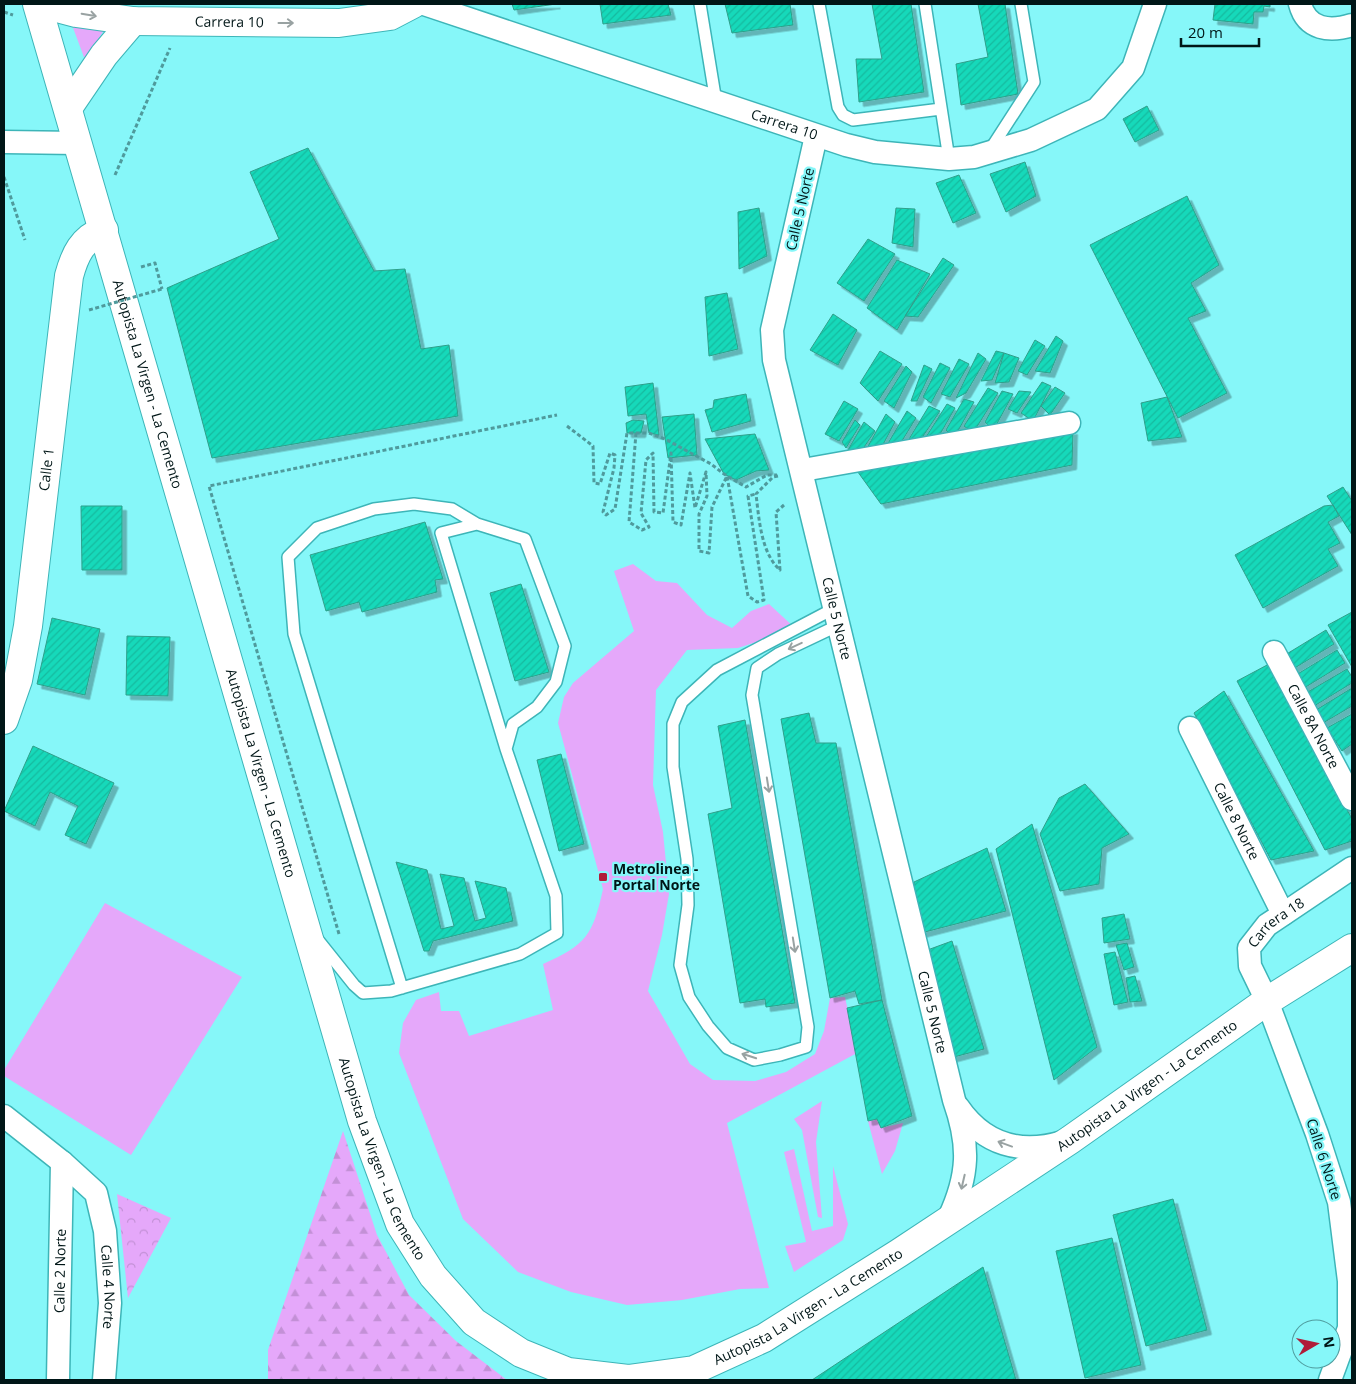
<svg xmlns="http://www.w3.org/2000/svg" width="1356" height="1384" font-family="'Open Sans',sans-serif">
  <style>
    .grass { fill: #e5a8fa }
    .forest { fill: url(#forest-firs) }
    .park { fill: url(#park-crowns) }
    .building { fill: url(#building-hatch); stroke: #2f9f8a; filter: url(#shadow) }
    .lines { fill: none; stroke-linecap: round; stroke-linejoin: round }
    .lane-casing { stroke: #3db5b8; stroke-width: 14 }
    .street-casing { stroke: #3db5b8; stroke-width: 25 }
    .secondary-casing { stroke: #3db5b8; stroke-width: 30 }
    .primary-casing { stroke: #3db5b8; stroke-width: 30 }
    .path { stroke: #4f9a9c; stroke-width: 3; stroke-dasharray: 4 2.5; stroke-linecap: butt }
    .lane { stroke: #fff; stroke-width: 11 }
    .street { stroke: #fff; stroke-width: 22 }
    .secondary { stroke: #fff; stroke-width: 28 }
    .primary { stroke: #fff; stroke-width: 28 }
    .path-bridge { stroke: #4f9a9c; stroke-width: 3; stroke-dasharray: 4 2.5; stroke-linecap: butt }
    .oneway { stroke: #99a2a2 }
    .poi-dot { fill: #b01c39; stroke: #86f7f9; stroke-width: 2 }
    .labels { text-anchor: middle; stroke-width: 4.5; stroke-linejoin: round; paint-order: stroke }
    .street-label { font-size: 14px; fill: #001617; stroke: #86f7f9 }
    .poi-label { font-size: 14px; font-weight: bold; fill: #001617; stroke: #86f7f9; text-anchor: start }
  </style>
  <defs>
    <pattern id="forest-firs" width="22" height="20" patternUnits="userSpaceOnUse" patternTransform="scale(1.25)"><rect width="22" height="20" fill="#e5a8fa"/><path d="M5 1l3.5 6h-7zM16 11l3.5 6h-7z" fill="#c390d6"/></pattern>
    <pattern id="park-crowns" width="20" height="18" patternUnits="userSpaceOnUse" patternTransform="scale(1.25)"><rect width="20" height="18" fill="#e5a8fa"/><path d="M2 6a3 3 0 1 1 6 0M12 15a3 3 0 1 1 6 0" fill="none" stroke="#c390d6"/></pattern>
    <pattern id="building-hatch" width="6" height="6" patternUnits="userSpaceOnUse" patternTransform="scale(1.25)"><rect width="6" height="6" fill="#17d9ba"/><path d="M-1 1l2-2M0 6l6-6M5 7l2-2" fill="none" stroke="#14ba9f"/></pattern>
    <filter id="shadow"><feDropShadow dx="4.5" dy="4.5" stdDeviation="0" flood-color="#0004"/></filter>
  </defs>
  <rect width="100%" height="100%" fill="#86f7f9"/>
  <!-- grass -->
  <path class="grass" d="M72,25l32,5 -19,30z
    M633,564l23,17 21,2 30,32 25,13 19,-17 18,-7 27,25 -58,19 -51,2 -31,40 -3,95 10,47 6,62 -7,41 -14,56 42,73 23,16 42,1 31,-9 29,-18 9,-23 6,-33 15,-1 12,56 -130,70 42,165 -29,1 -58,11 -55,5 -56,-13 -53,-20 -55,-53 -64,-166 4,-30 13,-23 23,-8 2,19h18l10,25 84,-26 -10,-46c43,-19 50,-29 60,-75l-45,-166 6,-26 9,-14 61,-52 -20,-60z
    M105,903l137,74 -111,178 -127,-79v-6z
    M822,1101l-6,41 6,76 -4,-1 -16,-87 -8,-11z
    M877,1119l4,9 22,-5 -8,28 -13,23 -14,-53z
    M794,1149l18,82 21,-5v-60l15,58 -5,16 -49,32 -9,-26 21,-4 -22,-90z"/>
  <!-- forest -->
  <path class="forest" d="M343,1131l34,104 32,60 47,46 51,39h-239v-30z"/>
  <!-- park -->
  <path class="park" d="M117,1194l54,24 -43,80z"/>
  <!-- building -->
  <path class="building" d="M512,4h44l-42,6z
    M600,4h68l3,11 -68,9z
    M725,4h65l3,21 -61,8z
    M872,4h39l13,88 -65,10 -3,-43h26z
    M978,4h27l13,90 -57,11 -5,-41 32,-7z
    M1215,4h55v3l-6,-1 -1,6h-9l-1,12 -40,-4z
    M1147,106l12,24 -24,12 -12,-23z
    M308,148l66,123 31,-2 16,80 28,-4 9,71 -246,42 -45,-170 112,-49 -29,-67z
    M1025,162l11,34 -30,16 -16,-38z
    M959,175l17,38 -23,10 -17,-40z
    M1187,196l32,69 -28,18 15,28 -18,7 39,75 -49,25 -88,-173z
    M759,208l8,48 -28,13 -1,-57z
    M896,208l19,1 -2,38 -21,-4z
    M868,239l27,15 -31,47 -27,-18z
    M943,258l11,7 -36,52 -13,-1z
    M897,260l33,14 -33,56 -30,-22z
    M727,293l11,56 -29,7 -4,-59z
    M833,314l24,16 -19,35 -28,-15z
    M1056,336l7,5 -13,32 -15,-2z
    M1035,340l10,6 -18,29 -9,-4z
    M880,351l22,13 -24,37 -18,-18z
    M996,351l8,2 -12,27 -11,1z
    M978,353l8,6 -20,34 -10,5z
    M1004,353l15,5 -10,24 -14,1z
    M959,359l10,5 -19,33 -9,-3z
    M940,363l10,5 -19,35 -8,-6z
    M924,365l8,4 -15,32h-6z
    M906,366l6,6 -18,36 -10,-7z
    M1042,382l9,4 -18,35 -12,-8z
    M653,383l6,52 -10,-2 -3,-19 -18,2 -3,-29z
    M1055,387l10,6 -15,22 -9,-9z
    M988,388l10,5 -25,40 -9,-7z
    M1002,391l11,3 -20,37 -8,-9z
    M1019,391l12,1 -14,21 -9,-4z
    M746,394l5,27 -39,11 -7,-22 8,-2 1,-8z
    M1167,397l15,40 -34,4 -7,-38z
    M964,399l10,3 -20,36 -8,-8z
    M844,401l14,8 -19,32 -14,-7z
    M947,404l8,4 -20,35 -9,-6z
    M929,406l11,5 -23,34 -11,-1z
    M907,411l9,7 -19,31 -10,-4z
    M694,414l3,41 -29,3 -6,-41z
    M886,414l9,8 -16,30 -12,-4z
    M633,420l11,1 -3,12h-14l-1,-10z
    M855,420l5,5 -14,23 -4,-6z
    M864,422l11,9 -17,25 -10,-6z
    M1073,430l-1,35 -191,39 -26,-36z
    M755,434l14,36 -13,1 -20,9 -12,-6 -19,-35z
    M1343,487l9,14v34l-25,-39z
    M1333,505l6,11 -11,6 12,21 -12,6 10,17 -75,42 -28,-53 89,-49z
    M81,506h41v64h-40z
    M425,522l18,57 -8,1 2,12 -75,20 -3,-10 -33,9 -16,-56z
    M521,584l28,88 -34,9 -25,-88z
    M1352,612v55l-24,-42z
    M52,618l48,11 -15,66 -48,-11z
    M1326,630l8,14 -41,25 -8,-14z
    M127,636l43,1 -2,59 -42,-1z
    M1337,650l8,13 -41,25 -8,-13z
    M1269,664l83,155v22l-27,9 -88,-169z
    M1347,669l5,8v6l-38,23 -8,-13z
    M1352,688v18l-29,17 -7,-13z
    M1224,691l90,160 -43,9 -77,-147z
    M809,713l7,30h20l46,257 -23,4 -4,-13 -25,7 -49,-279z
    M1352,714v30l-10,7 -15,-23z
    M745,720l50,283 -29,4 -1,-8 -25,4 -32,-189 24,-6 -14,-82z
    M33,746l81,37 -28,61 -21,-9 13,-29 -28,-14 -15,34 -31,-15z
    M561,754l23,90 -25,7 -22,-91z
    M1085,784l44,50 -27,14 -3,36 -39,7 -20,-57 19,-36z
    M1032,824l65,223 -43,33 -58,-231z
    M987,848l19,63 -89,23 -3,-52z
    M396,862l31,8 14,59 13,-3 -14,-52 24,4 11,43 11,-3 -11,-37 31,7 7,33 -80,20 -4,10h-5z
    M1124,914l6,25 -26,4 -2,-25z
    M952,941l32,108 -34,9 -28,-106z
    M1127,943l7,24 -10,3 -8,-25z
    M1115,952l13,50 -14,3 -10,-51z
    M1135,976l7,25 -12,1 -4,-24z
    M882,1000l30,116 -31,12 -4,-9 -9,2 -21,-113z
    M1173,1199l34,131 -61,16 -33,-131z
    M1112,1238l29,127 -56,13 -29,-127z
    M983,1267l33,113h-204z"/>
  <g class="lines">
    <!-- lane casing -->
    <g class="lane-casing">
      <path id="lane" d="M700,4l16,98
        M819,4l19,103 5,8 10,5 88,-11
        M925,4l24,155
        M990,150l44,-68 -13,-78
        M835,608l-118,62 -35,32 -9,22v43l14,92 1,46 -8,60 9,32 19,29 19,22 27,12 26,-5 26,-8 2,-20 -56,-332 5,-27 21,-14 61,-29
        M318,940l36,45 9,8 28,-2 129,-37 37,-21 -1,-37 -50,-147 7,-25 24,-17 19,-25 9,-36 -40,-107 -48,-15 -36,9 65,216
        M402,988l-108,-354 -6,-77 29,-29 57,-19 40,-5 38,5 25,15"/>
    </g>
    <!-- street casing -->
    <g class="street-casing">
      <g id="street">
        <path id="s1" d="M424,4l422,141 29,7 74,7 25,-2 57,-17 66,-31 36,-41 22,-64"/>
        <path d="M1300,4c7,26 30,28 52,21"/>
        <path id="s2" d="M816,136l-44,194 2,30 180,740c16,45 15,75 -5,118"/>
        <path d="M4,142l74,1"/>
        <path d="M803,470l266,-47"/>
        <path id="s3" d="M1274,652l78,147"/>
        <path id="s4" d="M1190,728l93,186"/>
        <path d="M958,1107c26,38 62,48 105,35"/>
        <path id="s5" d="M4,1116l58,46 34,31 9,38 5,72 -6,77"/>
        <path id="s6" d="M58,1380l4,-218"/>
        <path id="s7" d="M1330,1380l19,-52v-47l-10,-79 -22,-68 -50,-133 -17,-35 -1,-18 18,-23 85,-57"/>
      </g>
    </g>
    <!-- secondary casing -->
    <g class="secondary-casing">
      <g id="secondary">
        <path id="s8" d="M42,4l34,9 57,8 206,2 51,-7 23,-12"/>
        <path id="s9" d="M4,720l14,-40 10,-54 41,-350c6,-22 13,-37 35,-46"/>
      </g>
    </g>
    <!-- primary casing -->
    <g class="primary-casing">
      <g id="primary">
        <path id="s10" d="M37,4l325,1117 38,103 33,52 41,46 47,31 47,19 60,7 66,-9 70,-32 135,-85 171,-113 197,-139 85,-53"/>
        <path d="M68,108l36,-53 29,-34"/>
      </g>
    </g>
    <!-- path -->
    <path class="path" d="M4,12l9,3
      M115,175l55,-127
      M4,177l21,63
      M141,267l14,-4 7,26
      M567,426l26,20 1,37 6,1 10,-31 5,2 -1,13 -11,44 3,3 9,-6 12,-76h22l16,6 46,25 13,10 22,13 21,-12h10
      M636,433l-7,89 13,8 7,-3 -8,-14 5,-53 7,-7 1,59 9,1 8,-60 2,69 8,3 9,-52 5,35 11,-36 1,24 -8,18v37l10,2 3,-46 15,-31 21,120 9,6 7,-2 -16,-104 8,-2
      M778,476l-5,1 -17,17c3,25 5,59 24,76l-4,-58 8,-7
      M339,934l-130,-448 348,-71"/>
    <!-- lane -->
    <use href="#lane" class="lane"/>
    <!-- street -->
    <use href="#street" class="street"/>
    <!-- secondary -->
    <use href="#secondary" class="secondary"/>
    <!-- primary -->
    <use href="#primary" class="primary"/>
    <!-- path-bridge -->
    <path class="path-bridge" d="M89,310l73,-21"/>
  </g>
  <!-- one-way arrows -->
  <defs><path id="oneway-shaft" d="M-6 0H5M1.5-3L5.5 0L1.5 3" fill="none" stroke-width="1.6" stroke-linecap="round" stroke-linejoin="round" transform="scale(1.25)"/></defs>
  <g class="oneway">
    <use href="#oneway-shaft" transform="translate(89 15) rotate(10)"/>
    <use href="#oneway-shaft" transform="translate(286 23)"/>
    <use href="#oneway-shaft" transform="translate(795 646) rotate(155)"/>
    <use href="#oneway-shaft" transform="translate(768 785) rotate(81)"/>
    <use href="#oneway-shaft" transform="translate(794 945) rotate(81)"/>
    <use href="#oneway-shaft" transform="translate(749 1056) rotate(-162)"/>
    <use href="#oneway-shaft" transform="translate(1005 1144) rotate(-160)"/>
    <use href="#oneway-shaft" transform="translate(963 1182) rotate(103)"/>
  </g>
  <!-- markers -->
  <rect class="poi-dot" x="598" y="872" width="10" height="10" rx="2.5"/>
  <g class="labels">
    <!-- street labels -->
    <g class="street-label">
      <text dy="5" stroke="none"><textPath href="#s8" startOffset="189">Carrera 10</textPath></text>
      <text dy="5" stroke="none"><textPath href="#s1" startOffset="380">Carrera 10</textPath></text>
      <text transform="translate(800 209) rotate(-77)" y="5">Calle 5 Norte</text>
      <text dy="5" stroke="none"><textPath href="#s10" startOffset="396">Autopista La Virgen - La Cemento</textPath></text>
      <text dy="5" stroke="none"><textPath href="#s9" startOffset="255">Calle 1</textPath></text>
      <text dy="5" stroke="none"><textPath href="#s2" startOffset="495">Calle 5 Norte</textPath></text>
      <text dy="5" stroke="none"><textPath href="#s3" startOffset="84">Calle 8A Norte</textPath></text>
      <text dy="5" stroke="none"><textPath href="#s10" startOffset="801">Autopista La Virgen - La Cemento</textPath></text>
      <text dy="5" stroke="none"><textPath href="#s4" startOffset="104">Calle 8 Norte</textPath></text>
      <text dy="5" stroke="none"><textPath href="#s7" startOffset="490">Carrera 18</textPath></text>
      <text dy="5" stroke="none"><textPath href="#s2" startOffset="900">Calle 5 Norte</textPath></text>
      <text dy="5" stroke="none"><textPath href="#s10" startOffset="2166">Autopista La Virgen - La Cemento</textPath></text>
      <text dy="5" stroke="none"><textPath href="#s10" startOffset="1206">Autopista La Virgen - La Cemento</textPath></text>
      <text transform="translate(1324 1159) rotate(72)" y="5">Calle 6 Norte</text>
      <text dy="5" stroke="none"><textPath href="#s6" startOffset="109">Calle 2 Norte</textPath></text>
      <text dy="5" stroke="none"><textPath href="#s5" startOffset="215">Calle 4 Norte</textPath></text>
      <text dy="5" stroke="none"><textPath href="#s10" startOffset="1761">Autopista La Virgen - La Cemento</textPath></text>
    </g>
    <!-- poi labels -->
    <g class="poi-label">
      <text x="613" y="874">Metrolinea -<tspan x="613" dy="16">Portal Norte</tspan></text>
    </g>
  </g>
  <!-- border -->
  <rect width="1356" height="1384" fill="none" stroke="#001617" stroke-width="10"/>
  <!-- north arrow -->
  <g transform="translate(1316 1344) rotate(81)"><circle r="24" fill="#86f7f9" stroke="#509d9f"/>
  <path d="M0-4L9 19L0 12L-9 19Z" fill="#b01c39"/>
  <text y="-8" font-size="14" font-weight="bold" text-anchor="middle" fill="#001617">N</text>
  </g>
  <!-- scale -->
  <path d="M1181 38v8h78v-8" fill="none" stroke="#001617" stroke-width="2.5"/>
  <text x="1188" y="38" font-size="15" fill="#001617" stroke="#86f7f9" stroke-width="4" paint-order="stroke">20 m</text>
</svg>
